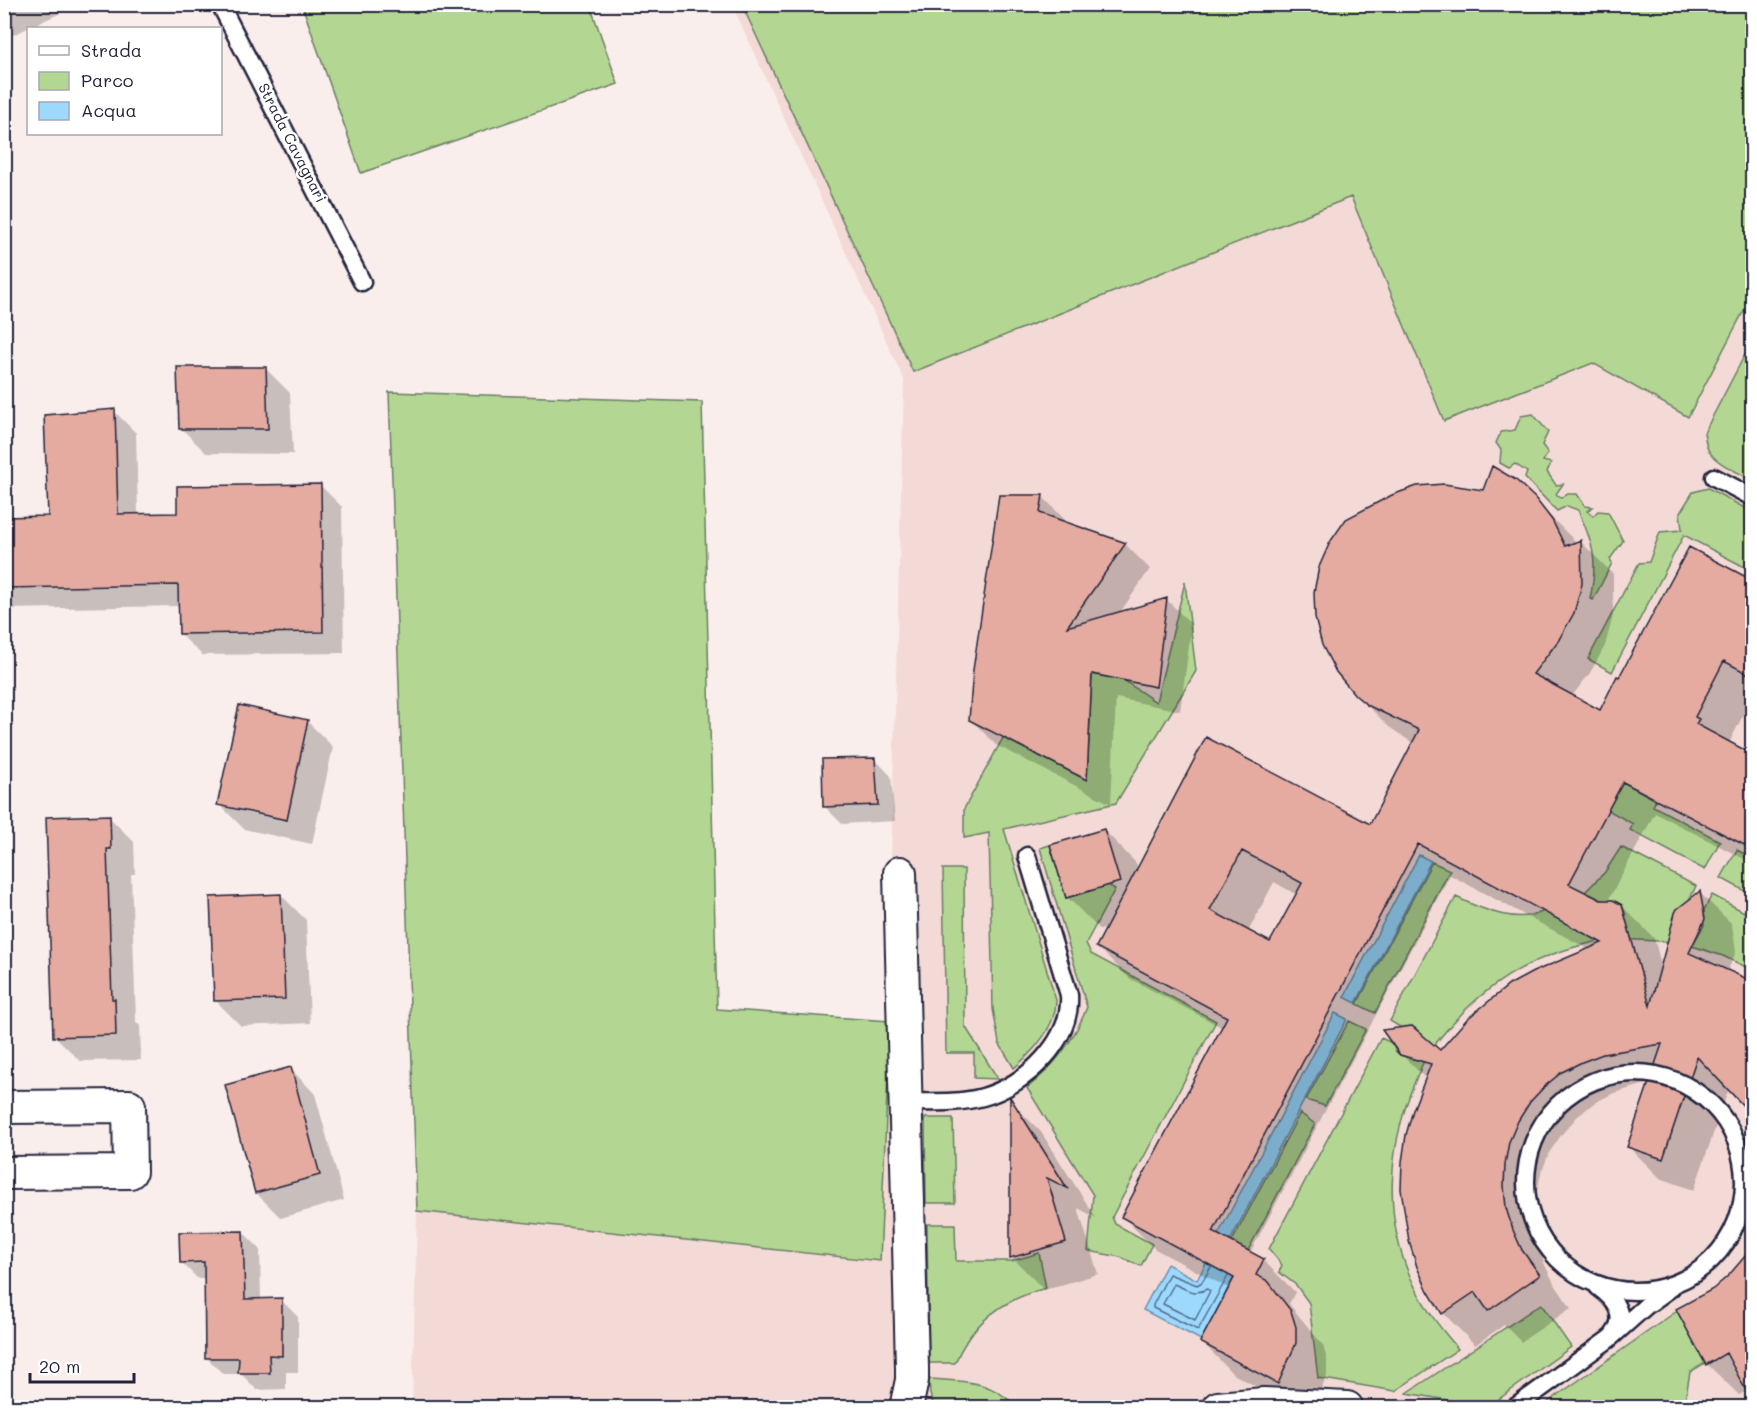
<svg xmlns="http://www.w3.org/2000/svg" width="1757" height="1412" font-family="Mali,sans-serif">
  <style>
    .built { fill: #f4dad6 }
    .green { fill: #b3d792; stroke: #6a7c66; stroke-width: 1.5 }
    .water { fill: #9cd9fd; stroke: #6b90af; stroke-width: 1.5 }
    .shadow { fill: #0003; fill-rule: evenodd }
    .lines { fill: none; stroke-linecap: round; stroke-linejoin: round }
    .shore { stroke: #536b89; stroke-width: 1.5 }
    .building { fill: #e5aba1; stroke: #22223b; stroke-width: 1.5; fill-rule: evenodd }
    .lane-casing { stroke: #22223b; stroke-width: 21 }
    .street-casing { stroke: #22223b; stroke-width: 36 }
    .lane { stroke: #fff; stroke-width: 16 }
    .street { stroke: #fff; stroke-width: 32 }
    .labels { text-anchor: middle; stroke-width: 5; stroke-linejoin: round; paint-order: stroke }
    .street-label { font-size: 15px; fill: #22223b; stroke: #fff }
  </style>
  <rect width="100%" height="100%" fill="#faeeec"/>
  <filter id="ink" filterUnits="userSpaceOnUse"><feTurbulence type="fractalNoise" baseFrequency=".0167" numOctaves="2"/><feDisplacementMap in="SourceGraphic" scale="12" xChannelSelector="R" yChannelSelector="G"/><feConvolveMatrix kernelMatrix="1 2 1 2 8 2 1 2 1" color-interpolation-filters="sRGB"/></filter>
  <g filter="url(#ink)">
    <!-- built -->
    <path class="built" d="M732,5h1020v1402l-1340,1 5,-197 463,50 24,-881z"/>
    <!-- green -->
    <path class="green" d="M302,5h288l28,79 -257,89z
      M742,5h1010v290l-64,122 -95,-54 -149,58 -93,-224 -438,175z
      M1752,341v139c-13,-8 -35,-15 -43,-29 -4,-5 -3,-12 -5,-18z
      M389,392l313,10 15,607 173,12 -10,240 -463,-50z
      M1533,414l15,18 -6,13 6,8 -5,8 8,2 -4,9 9,13 7,-1 -7,10 5,4 5,-4h11l8,12 8,1 -6,4 6,5 5,-5 10,1 15,29 -13,18 2,4 -19,37 -3,-1c8,-38 4,-54 -12,-89l-11,-4 -10,5 -32,-33 2,-6 -12,-8 -6,4 -9,-5 1,-13 -5,-7 5,-11 14,-2 6,-14z
      M1708,488l44,24v59l-68,-36 -72,137 -24,-13 51,-96 10,-1 11,-30 22,-2 -2,-17 13,-21z
      M1185,582l11,89 -80,132 -112,26 52,171c0,27 -22,51 -42,68l-15,-25 -6,-34 -4,-176 -25,5v-29l39,-71 84,42 5,-106 31,6 33,22z
      M1623,782l33,18 -3,6 67,35 -15,29 -75,-40 3,-6 -25,-14z
      M1050,845l16,53 42,-13 7,4 -29,54 5,11 125,67 -104,196 3,7 37,20 -11,22 -21,-9 -32,-6 5,-56 -66,-107c28,-22 47,-47 60,-81l-47,-159z
      M1621,847l75,39 -9,18 -10,5 -2,4v29l-54,-3 5,-24 -4,-10 -9,-5 -9,1 -19,-9 20,-20z
      M1737,850l15,8v37l-31,-17z
      M1432,862l18,8 -75,143 -18,-9z
      M943,869h21l1,157 33,53 -24,-1v-25h-28z
      M1712,895l40,21v54l-29,-14 -31,-10 12,-21 -1,-13z
      M1456,897c25,12 61,28 88,14l61,29c-75,14 -126,46 -172,107 -8,-7 -12,-16 -21,-21l-12,1 -10,-6z
      M1349,1021l17,8 -41,77 -19,-6z
      M1381,1038l11,5 4,9 4,3 24,6c-38,79 -47,166 1,244 9,16 22,30 33,44l-63,42 -77,-13 -9,-75 -13,-18 -17,-13 3,-7 -13,-16z
      M1300,1113l15,11 -71,134 -16,-9z
      M925,1118h28l2,85h-29z
      M927,1224h28l1,37h56l27,-8 7,35c-42,11 -75,35 -91,75h-26z
      M1541,1304l30,43 -75,54 -14,5 -75,-13z
      M1677,1311l28,52 -15,9 -6,35 -140,1 4,-6z
      M929,1379c34,2 63,1 87,28h-82l-4,-13z"/>
    <!-- water -->
    <path class="water" d="M1419,855l12,6 -75,142 -12,-6z
      M1335,1013l12,6 -117,222 13,19 -42,80 -58,-30 24,-46 30,16 23,-43 -2,-2z"/>
    <!-- shadow -->
    <path class="shadow" d="M4,4h55l4,8 -59,27z
      M265,368l25,25 3,61 -87,-1 -25,-25z
      M114,411l22,22 2,82 40,-1 142,-29 22,22 2,146 -142,2 -22,-21v-28l-176,3v-90l46,-2z
      M1515,481l62,62 4,-1 32,32v42l-8,30 -15,27 -18,23 28,16 20,-33 69,-130 63,33v116l-23,45 23,13v107l-97,-50 -47,88 14,5 32,32 8,30 38,-75 32,31 4,28 -8,18 24,14v135l-12,-20 -11,-11 -35,102 -34,-12 -32,-32 22,-63 -36,10 -20,10 -17,14 -15,17 -13,19 -8,21 -5,22 -1,23 2,22 7,22 10,20 17,25 -50,34 -17,-17 -29,20 -32,-32 -14,-22 -3,-212 -25,-25 39,-2 150,-102 -140,-75 -200,378 13,7 32,32 -6,12 34,41 4,15v16l-14,32h-16l-64,-34 -31,-32 28,-53 -75,-40 -32,-32 100,-189 -94,-50 -32,-32 10,-18 -7,2 -33,-33 37,-67 32,33 2,6 233,-43 43,-82 -25,-17 -33,-33 128,-203zM1274,882l23,13 -26,49 -23,-12z
      M1042,496l25,26v2l58,20 25,25 -31,45 48,-14 25,25 -12,86 -64,-13 -5,106 -115,-59 -26,-26z
      M308,722l25,25 -21,97 -68,-15 -25,-25z
      M875,759l16,17 4,45 -53,3 -17,-17z
      M109,817l25,25 1,32h-4l5,148 4,4 1,34 -61,1 -25,-25z
      M281,895l25,25 4,103 -69,3 -25,-25z
      M290,1068l25,26 29,106 -63,18 -25,-25z
      M1010,1101l31,31 55,86 -18,-10 20,66 -54,16 -32,-33z
      M243,1232l17,17 1,51h20l17,17v55h-12v17l-29,1 -16,-16h-18l-17,-17 -1,-78h-7l-17,-17z
      M1752,1246v148l-3,-4 -10,5 -32,-31 7,-74 30,-30z"/>
    <g class="lines">
      <!-- shore -->
      <path class="shore" d="M1211,1267l-9,15 -5,3 -28,-11 -16,31v3l45,22 30,-54
        M1174,1284c12,5 20,12 33,5l3,2 -15,29 -32,-16z"/>
    </g>
    <!-- building -->
    <path class="building" d="M177,367h89l2,62h-89z
      M115,409l3,105 59,-1v-27l144,-2 2,148 -144,2 -1,-49 -174,3v-71l44,-1 -4,-101z
      M1492,466l24,14 19,18 17,22 13,26 16,-6 1,44 -8,29 -16,28 -25,33 67,36 17,-34 2,1 70,-130 63,33v96l-28,-15 -29,56 4,2 -3,5 56,30v95l-129,-67 -54,102 32,16h12l9,5 28,101 25,-93 2,-4 23,-18 5,28 -16,34 63,28v134l-55,-58 -34,102 -36,-12 35,-103 -59,10 -21,8 -20,10 -17,14 -15,16 -12,19 -9,21 -4,22 -1,22 2,22 7,22 9,20 18,25 -52,36 -13,-19 -33,22 -14,-23 -11,-24 -8,-26 -8,-52 1,-27 4,-27 7,-25 18,-46 -31,-9 -18,-25 30,-4 28,24 27,-31 42,-34 24,-13 69,-29 -184,-99 -205,388 51,27 -8,16 12,6 23,30 5,16v16l-18,41 -78,-42 34,-64 -113,-61 106,-200 -131,-70 110,-210 164,87 49,-94 -52,-25 -12,-10 -19,-23 -14,-27 -7,-27 -1,-26 5,-25 11,-25 16,-23 46,-24 25,-9 27,-2 39,6zM1242,851l60,32 -32,59 -60,-32z
      M999,495h44l-3,18 86,30 -59,84 100,-29 -11,89 -64,-13 -5,106 -118,-60 4,-50z
      M239,705l69,15 -21,100 -70,-15z
      M875,758l3,47 -55,2 -1,-48z
      M110,815l1,34h-4l5,150h3l1,36 -63,2 -7,-220z
      M1104,829l16,53 -54,16 -16,-53z
      M281,894l4,105 -71,2 -4,-104z
      M291,1067l29,108 -65,18 -30,-108z
      M1010,1097l57,91 -20,-10 19,64 -56,16z
      M243,1231l2,68 37,-1v58l-13,-1 1,18h-32l1,-15h-34l-1,-96 -24,1 -1,-31z
      M1752,1248v154l-26,-49 -20,12 -30,-56 37,-20 16,-14z"/>
    <g class="lines">
      <!-- lane casing -->
      <g class="lane-casing">
        <path id="lane" d="M220,4l142,278
          M1714,477l38,20
          M1526 1182a109 109 0 1 1 218 0a109 109 0 1 1-218 0Z
          M905,1102c26,0 53,2 78,-5 43,-12 89,-56 86,-102l-42,-139
          M1598,1287c17,12 30,29 15,48
          M1514,1408l95,-69 37,-33 25,-18"/>
      </g>
      <!-- street casing -->
      <g class="street-casing">
        <path id="street" d="M900,873l12,495v12l-6,28
          M4,1107l125,-1 1,66 -126,1
          M1218,1408l46,-4 83,4"/>
      </g>
      <!-- lane -->
      <use href="#lane" class="lane"/>
      <!-- street -->
      <use href="#street" class="street"/>
    </g>
  </g>
  <g class="labels">
    <!-- street labels -->
    <g class="street-label">
      <text transform="translate(292 143) rotate(63)" y="5">Strada Cavagnari</text>
    </g>
  </g>
  <!-- margin -->
  <rect width="1757" height="1412" fill="none" stroke="#fff" stroke-width="24"/>
  <rect x="12" y="12" width="1733" height="1388" fill="none" stroke="#22223b" stroke-width="2" filter="url(#ink)"/>
  <!-- legend -->
  <rect x="27" y="27" width="195" height="108" fill="#ffffff" stroke="#a7a7b1" stroke-width="1.5"/>
  <rect x="39" y="46" width="30" height="9" fill="#ffffff" stroke="#a7a7b1" stroke-width="1.5"/>
  <text x="81" y="57" font-size="18" fill="#22223b">Strada</text>
  <rect x="39" y="72" width="30" height="18" fill="#b3d792" stroke="#a7a7b1" stroke-width="1.5"/>
  <text x="81" y="87" font-size="18" fill="#22223b">Parco</text>
  <rect x="39" y="102" width="30" height="18" fill="#9cd9fd" stroke="#a7a7b1" stroke-width="1.5"/>
  <text x="81" y="117" font-size="18" fill="#22223b">Acqua</text>
  <!-- scale -->
  <path d="M30 1373v9h104v-9" fill="none" stroke="#22223b" stroke-width="3"/>
  <text x="39" y="1373" font-size="18" fill="#22223b" stroke="#ffffff" stroke-width="4.5" paint-order="stroke">20 m</text>
</svg>
